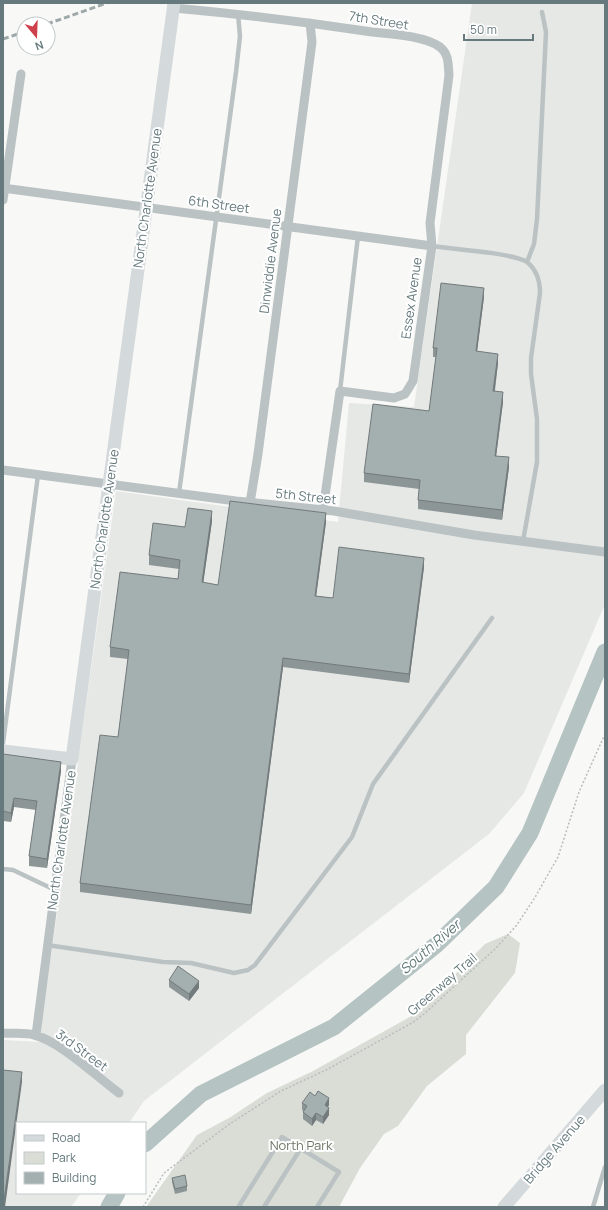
<svg xmlns="http://www.w3.org/2000/svg" width="608" height="1210" font-family="Manrope,sans-serif">
  <style>
    .built { fill: #e6e8e6 }
    .green { fill: #daddd6 }
    .lines { fill: none; stroke-linecap: round; stroke-linejoin: round }
    .river { stroke: #b5c3c2; stroke-width: 17 }
    .path { stroke: #b8bdbe; stroke-width: 1.5; stroke-dasharray: 2 2; stroke-linecap: butt }
    .lane { stroke: #bbc2c3; stroke-width: 4.5 }
    .street { stroke: #bbc2c3; stroke-width: 9 }
    .secondary { stroke: #d4d9db; stroke-width: 13 }
    .rail { stroke: #9ea8a9; stroke-width: 3; stroke-dasharray: 6 3; stroke-linecap: butt }
    .wall { fill: #8d9697 }
    .shaded-wall { fill: #737a7b }
    .building { fill: #a4afb0; stroke: #737a7b }
    .labels { text-anchor: middle; stroke-width: 4; stroke-linejoin: round; paint-order: stroke }
    .street-label { font-size: 13px; fill: #667a7d; stroke: #fff }
    .park-label { font-size: 13px; fill: #6d7665; stroke: #fff }
    .water-label { font-size: 14px; font-style: italic; fill: #627877; stroke: #fff }
  </style>
  <rect width="100%" height="100%" fill="#f8f8f6"/>
  <!-- built -->
  <path class="built" d="M472,3h133v601l-81,189 -35,41 -345,267 -15,22h-112v70h64l-10,14h-68v-167l36,2 77,-551 222,31 11,-119 65,4z"/>
  <!-- green -->
  <path class="green" d="M508,934l12,9 -5,30 -49,62v19l-39,32 -29,40 -14,8 -24,34 -21,39h-193l51,-72 32,-17 38,-25 46,-22 104,-58 68,-69z"/>
  <g class="lines">
    <!-- river -->
    <path class="river" d="M145,1144l56,-50 133,-67 102,-82 60,-58 34,-54 75,-181
      M109,1207l8,-14"/>
    <!-- path -->
    <path class="path" d="M143,1207l21,-34 67,-50 50,-32 45,-21 86,-47 12,-9 71,-65 21,-23 18,-27 24,-42 21,-65 26,-58"/>
    <!-- lane -->
    <path class="lane" d="M432,246c19,3 82,7 95,16 10,8 13,19 13,31l-9,65v16l6,45v43l-14,79
      M527,262l7,-18 3,-25 9,-187 -4,-20
      M340,391l18,-155
      M179,493l57,-421 4,-36 -2,-22
      M3,743l35,-268
      M3,869l10,1 42,20
      M47,945l116,17 28,1 43,10 14,-3 7,-5 97,-128 21,-53 119,-166
      M241,1207l-2,-1 43,-69 57,35 -22,35
      M264,1207l37,-59
      M593,1207l12,-40"/>
    <!-- street -->
    <path class="street" d="M174,8c66,6 132,14 198,24 19,2 53,4 68,15 9,7 8,17 9,28l-19,148 2,23 -19,135 -8,13 -11,4 -54,-7 -17,119
      M3,188l429,58
      M3,200l18,-126
      M3,470l233,31 98,10 140,24 131,17
      M250,503l8,-49 54,-412 -2,-19
      M3,1033c10,1 21,-1 31,2 26,6 63,42 85,58
      M36,1035l36,-276"/>
    <!-- secondary -->
    <path class="secondary" d="M3,751l69,8 102,-756
      M504,1207l101,-117"/>
    <!-- rail -->
    <path class="rail" d="M47,24l60,-21
      M3,39l21,-7"/>
  </g>
  <!-- wall -->
  <path class="wall" d="M484,297l-7,54 21,12 -3,28 8,11 -7,54 13,11 -7,53 -84,-11v-9l1,-11 -55,-7v-9l65,-62 7,-54h-3v-9z
    M212,521l-9,62 15,2 108,-63 -10,74 17,2 91,-31 -15,116 -126,-16 -32,247 -171,-22v-9l38,-146 10,-78 -18,-2v-10l68,-68 1,-10 -30,-4v-10l36,-28z
    M3,754l58,17 -14,97 -18,-2v-10l7,-46 -22,-3 -3,15 -8,-1z
    M169,980l30,8 -10,13 -20,-14z
    M315,1096l14,9 -1,2 1,8 -6,9 -7,-4 -4,6 -9,-7v-7l1,-1 -2,-1v-7z
    M172,1178l15,8v5l-12,3 -3,-12z"/>
  <!-- shaded-wall -->
  <path class="shaded-wall" d="M484,288v9l-8,63v-9z
    M498,354v9l-5,38v-10z
    M503,392v10l-8,63v-9z
    M509,457v10l-7,53v-10z
    M212,511v10l-10,71v-10z
    M326,513v9l-11,83v-9z
    M424,558v9l-15,116v-9z
    M283,658v9l-32,247v-9z
    M61,762v9l-14,97v-9z
    M14,798v9l-3,15v-9z
    M199,981v7l-10,13v-7z
    M22,1072v10l-17,125h-2z
    M329,1098v7l-4,7v-7z
    M329,1108v7l-6,9v-7z
    M316,1113v7l-4,6v-7z"/>
  <!-- building -->
  <path class="building" d="M441,283l43,5 -8,63 22,3 -5,37 10,1 -8,64 14,1 -7,53 -84,-10 2,-20 -56,-7 9,-69 56,7 8,-63h-4z
    M230,501l96,12 -11,83 18,2 6,-51 85,11 -15,116 -126,-16 -32,247 -171,-22 20,-148 18,2 11,-87 -19,-3 10,-75 58,7 2,-19 -31,-5 4,-32 32,4 3,-19 24,3 -10,71 16,3z
    M3,754l58,8 -14,97 -18,-3 8,-55 -23,-3 -3,15 -8,-2z
    M178,966l21,15 -10,13 -20,-14z
    M3,1070l19,2 -19,135z
    M318,1091l11,7 -4,7 4,3 -6,9 -7,-4 -4,6 -9,-7 4,-6 -5,-3 8,-11 5,4z
    M185,1175l2,11 -12,3 -3,-11z"/>
  <g class="labels">
    <!-- street labels -->
    <g class="street-label">
      <text transform="translate(379 20) rotate(9)" y="5">7th Street</text>
      <text transform="translate(147 198) rotate(-82)" y="5">North Charlotte Avenue</text>
      <text transform="translate(219 204) rotate(8)" y="5">6th Street</text>
      <text transform="translate(270 261) rotate(-83)" y="5">Dinwiddie Avenue</text>
      <text transform="translate(411 298) rotate(-82)" y="5">Essex Avenue</text>
      <text transform="translate(306 496) rotate(6)" y="5">5th Street</text>
      <text transform="translate(104 519) rotate(-82)" y="5">North Charlotte Avenue</text>
      <text transform="translate(61 840) rotate(-82)" y="5">North Charlotte Avenue</text>
      <text transform="translate(442 984) rotate(-41)" y="5">Greenway Trail</text>
      <text transform="translate(82 1050) rotate(36)" y="5">3rd Street</text>
      <text transform="translate(554 1149) rotate(-49)" y="5">Bridge Avenue</text>
    </g>
    <!-- park labels -->
    <g class="park-label">
      <text x="301" y="1150">North Park</text>
    </g>
    <!-- water labels -->
    <g class="water-label">
      <text transform="translate(430 947) rotate(-41)" y="5">South River</text>
    </g>
  </g>
  <!-- border -->
  <rect width="608" height="1210" fill="none" stroke="#667a7d" stroke-width="8"/>
  <!-- legend -->
  <rect x="16" y="1122" width="130" height="72" fill="#ffffff" stroke="#c2cacb"/>
  <rect x="24" y="1135" width="20" height="6" fill="#d4d9db" stroke="#c2cacb"/>
  <text x="52" y="1142" font-size="12" fill="#667a7d">Road</text>
  <rect x="24" y="1152" width="20" height="12" fill="#daddd6" stroke="#c2cacb"/>
  <text x="52" y="1162" font-size="12" fill="#667a7d">Park</text>
  <rect x="24" y="1172" width="20" height="12" fill="#a4afb0" stroke="#c2cacb"/>
  <text x="52" y="1182" font-size="12" fill="#667a7d">Building</text>
  <!-- north arrow -->
  <g transform="translate(36 36) rotate(161)"><circle r="19" fill="#ffffff" stroke="#c2cacb"/>
  <path d="M0-3L7 15L0 10L-7 15Z" fill="#ce404b"/>
  <text y="-6" font-size="11" font-weight="bold" text-anchor="middle" fill="#667a7d">N</text>
  </g>
  <!-- scale -->
  <path d="M464 34v6h69v-6" fill="none" stroke="#667a7d" stroke-width="2"/>
  <text x="470" y="34" font-size="12" fill="#667a7d" stroke="#ffffff" stroke-width="3" paint-order="stroke">50 m</text>
</svg>
